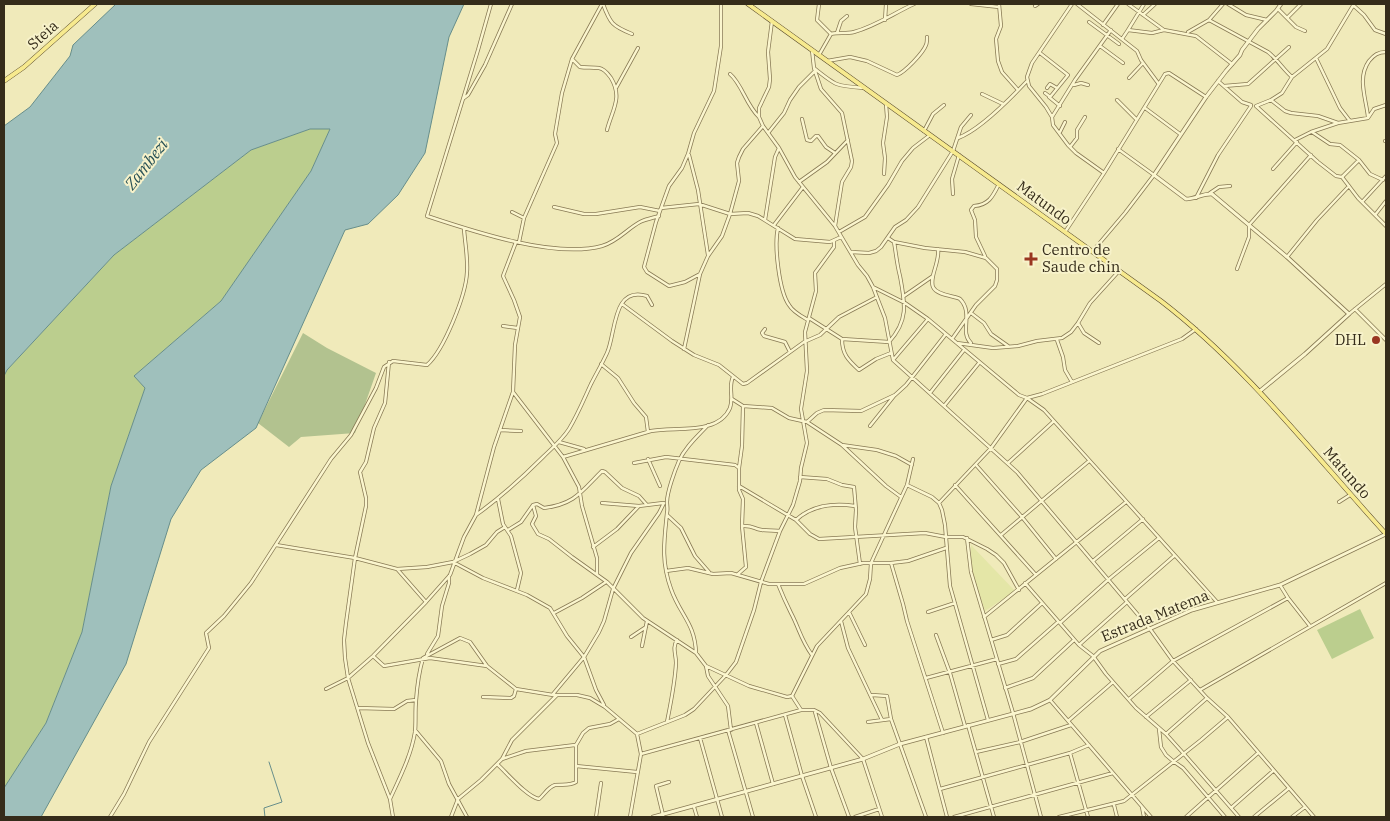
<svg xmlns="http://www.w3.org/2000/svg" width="1390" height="821" font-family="'IBM Plex Serif',serif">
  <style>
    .farmland { fill: #e4e6a7 }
    .green { fill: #bbce8e }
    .cemetery { fill: #b2c28f }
    .water { fill: #9fc0bc; stroke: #678e8b }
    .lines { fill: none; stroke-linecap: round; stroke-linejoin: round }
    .stream { stroke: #678e8b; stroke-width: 1 }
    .minor-casing { stroke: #877954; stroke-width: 4 }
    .tertiary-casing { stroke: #877954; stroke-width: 4.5 }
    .primary-casing { stroke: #544529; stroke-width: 5 }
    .minor { stroke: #fbf6ce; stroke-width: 2.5 }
    .tertiary { stroke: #fbf6ce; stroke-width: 3 }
    .primary { stroke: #f7ea8e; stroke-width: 4 }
    .poi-dot { fill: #993621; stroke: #f7f2ca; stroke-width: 2 }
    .labels { text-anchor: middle; stroke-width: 4; stroke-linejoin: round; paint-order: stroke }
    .street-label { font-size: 15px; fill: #352c1a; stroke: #f7f2ca }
    .poi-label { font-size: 15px; fill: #352c1a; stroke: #f7f2ca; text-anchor: start }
    .water-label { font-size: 16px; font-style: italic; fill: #285156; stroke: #f7f2ca }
  </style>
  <rect width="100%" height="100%" fill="#f0eaba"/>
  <!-- farmland -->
  <path class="farmland" d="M971,545l44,46 -30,20 -14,-42z"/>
  <!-- green -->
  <path class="green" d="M310,129h20l-19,42 -90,130 -87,75 11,12 -34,98 -29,146 -36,91 -42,65v-412l3,-6 107,-115 137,-105z
    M1360,609l14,29 -42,21 -15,-29z"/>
  <!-- cemetery -->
  <path class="cemetery" d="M303,333l24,15 49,25 -21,60 -54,4 -12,10 -31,-24z"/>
  <!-- water -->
  <path class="water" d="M116,4h348l-15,33 -24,116 -27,42 -30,29 -23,6 -89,198 -55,42 -30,49 -45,145 -85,153h-37v-29l42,-65 36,-91 29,-146 34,-98 -11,-12 87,-75 90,-130 19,-42h-20l-59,21 -137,105 -107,115 -3,6v-250l26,-19 40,-51 3,-11z"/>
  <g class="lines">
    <!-- stream -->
    <path class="stream" d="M265,817l-1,-9 18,-6 -13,-40"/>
    <!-- minor casing -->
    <g class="minor-casing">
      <path id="minor" d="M491,4l-13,46 -51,166c45,15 128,43 175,30 15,-4 25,-17 38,-24 6,-3 12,-4 19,-6
        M603,4c7,19 9,22 29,30
        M819,4l-2,16 14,14
        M971,4l28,3
        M999,4l2,22 -5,13 2,22 4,11 16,18
        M1072,4l-40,59 -5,14 2,9 17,21 6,10 1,8 15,20 8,8 28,20
        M1077,4l60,47 4,9 17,23
        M1128,4l36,26 32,6 36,28
        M1144,4l-16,26 24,3 12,-3
        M1228,4l18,11 21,5
        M1353,5l11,10 11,15 11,4
        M1035,6l3,-2
        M1278,9l18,18 9,4
        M1143,15l12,-11
        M1288,17l13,-13
        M885,20l1,-16
        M1209,20l59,32c9,7 15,17 24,25
        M772,21l-4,31 2,27 -1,8 -10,21v9l4,9 16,22 16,29 40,49 23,39 9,11 6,11 12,31 8,42 124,112 133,157 23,32 34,37 21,19 86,100
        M1089,22l30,22
        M1103,25l15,-21
        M1188,32l21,-12 14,-16
        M837,33l4,-12 6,-5
        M1122,39l6,-9
        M1100,46l23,17
        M812,50l2,18c22,18 22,18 50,20
        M1040,53l28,22 -17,21h-2l-4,-3
        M819,55l12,-21c7,-2 15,0 23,-2 22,-6 40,-19 60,-28
        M1316,58l24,50 10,13
        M572,59l8,8c6,1 13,0 19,1 6,1 9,6 12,10 12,20 1,32 -4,52
        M827,61l23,-4 17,4 30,14c8,-3 26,-22 29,-30 1,-2 1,-6 1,-8
        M814,68l7,21 21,24 10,48 -1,6 -9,15 -7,44
        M730,74c12,10 16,31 29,43
        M1129,78l14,-15
        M1218,81l24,21 9,3
        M1074,85l7,-2 7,2
        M1224,86l24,-2 41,-37
        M616,88l22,-40
        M1047,88l3,-4 7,4
        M982,94l21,10
        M1049,97l11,9
        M464,98l4,-3 17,-30 27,-61
        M1117,100l19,19
        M1256,106l62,56 18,14 6,1 16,21 28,28
        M1256,106l15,-6
        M1145,108l35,26
        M1052,117l23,-37 36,-50
        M1368,117c-2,-19 -11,-39 1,-56 5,-6 9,-9 17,-9
        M802,119l5,21 4,1 5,-5h2l8,11 9,6
        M1338,123l-20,-7 -27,-3 -6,-2 -14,-11 11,-7 10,-16 35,-28 27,-45
        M924,131l9,-17 11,-9
        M1060,132l5,-10
        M1312,132l18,12 10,1 19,15 11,14 13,6
        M768,133l16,-20 6,-13 9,-13 16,-16
        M958,138c22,-8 53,-40 69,-57
        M1295,140l16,-8 27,-9 30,-5 6,-9 12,-4
        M1385,141h1
        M1070,147l7,-9v-8l8,-13
        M689,155l9,35 10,65
        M1273,169l24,-27
        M884,174l1,-16 -2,-15 4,-26 -1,-13
        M1342,177l17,-17
        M799,182l28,-20 21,-22
        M1210,193l9,-6 11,-1
        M953,194l-1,-15 7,-24
        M1196,198l22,-43 33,-49
        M1362,202l24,-26
        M554,207l30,7h12l44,-7 20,4
        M661,208l38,-4 31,10 18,-1 10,3 37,23 35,3 11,-5
        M512,212l12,6
        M1375,215l11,-14
        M765,220l10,-63 4,-9
        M774,225l29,-38
        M778,228c-4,17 1,63 11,77 4,7 12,11 19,15
        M839,232l26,-15 23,-32 14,-24 11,-13 17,-13
        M1065,232l39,-59 61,-99 4,-1 37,24
        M888,238l6,4 31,6 40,4 21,6 11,11v11l-2,6 -19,19 -24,34
        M519,242l5,-24 33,-75 -2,-9 7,-41 10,-34 30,-55
        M938,249c2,13 -9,28 -5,38 4,9 24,9 27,12 14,14 -1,33 11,44
        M851,252l18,1 7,-2 5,-4 14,-20 11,-7 12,-13 35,-56 8,-24 10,-12
        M1092,252l33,-39 29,-38 -36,-26
        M985,256l-9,-19 -1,-17 -4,-10 3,-4c15,-1 19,-10 25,-22
        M1287,257l30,-37 32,-34
        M1237,269l12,-32v-12l62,-70
        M700,274l-15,8 -16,4 -22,-14 -3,-5 12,-45 13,-36 13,-18 6,-14 6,-21 20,-42 7,-45v-42
        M873,287l32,16 23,16 91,76 8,3 17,12 173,192
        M904,296l29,-20
        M622,304l50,37 22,14 25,10 24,19 4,-1 57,-41 16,-7 19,-18 38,-20
        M1355,309l31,31
        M971,313l13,10 7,11 17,12
        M1349,314l37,-30
        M809,318l33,21 47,3c20,-22 16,-39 11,-66 -3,-11 -4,-23 -6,-34
        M1078,323l6,10 15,10
        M503,326l15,2
        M765,329l-3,4 2,3 21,6 5,10
        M842,339c0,15 6,21 17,31l17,-11 15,-6
        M1057,340l6,17 2,13 7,12
        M957,343l36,5 25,-2 19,-5 25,-3 9,-6 7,-9 12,-20 29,-32
        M684,349l16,-75 8,-18 14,-20 8,-22 9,-33 -2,-18 2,-6 4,-8 20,-23
        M893,360l35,-41
        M389,362l-4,41 -11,25 -8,34 -6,10 6,26v8l-11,52 -9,65 -2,17 1,18 3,20 20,65 22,56 3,18
        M601,364l17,14 16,25 12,14 2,15
        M513,392l50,65 16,30 3,19 15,52v16
        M930,393l34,-43
        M732,399l11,7 29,2 17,10 18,4 35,23 44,41 15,11
        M944,406l35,-43
        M807,422l10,-9 7,-3 37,1 34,-16 11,-10 40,-51
        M870,426l24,-30
        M500,430l21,1
        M559,442l25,7
        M842,445l35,5 19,6 16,9
        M563,457l88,-26c23,-5 67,5 79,-23 4,-11 -2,-21 3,-31
        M648,459l12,27
        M634,463l32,-6 69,8 4,3
        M1008,463l46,-42
        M976,465l46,52 34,42
        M800,477l27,2 15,6 12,2 2,23 -1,17 5,37
        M907,485l25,12 7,6 3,7 3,15 5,61 38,134
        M955,485l81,90
        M739,486l57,34 14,14 9,5 106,-6 21,4h17l24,12 9,6 8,8 15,27
        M498,499l5,25 8,12 10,37 -4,17
        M1339,502l11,-7
        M602,503l37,3 24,-3
        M939,503l52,-55 36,-50 15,-4 140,-55 14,-10
        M533,505l3,11 -4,8 6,10 11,5 23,18 35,25 36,36 53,35 10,13 43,20 38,11 5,-1
        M476,515c25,-18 46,-37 67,-58 9,-9 19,-17 26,-28 9,-15 15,-30 22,-45 5,-10 11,-20 16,-31 9,-19 5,-68 40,-57l5,9
        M667,515l14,13 14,28 14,16
        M796,520c16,-15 38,-17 59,-14
        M742,526c12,-1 11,3 20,4 6,1 12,0 18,1
        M508,530l13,-8 12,-17 4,-1 7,4c31,-4 37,-16 58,-37l3,1 17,16 17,8 8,9
        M1001,535l88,-74
        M967,538l4,34 42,141 28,104
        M276,545l79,13 42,11 30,-2 26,-5 17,-8 16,-9 11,-13 8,-5
        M593,547l24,-18 22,-23
        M1093,561l50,-42
        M453,562l30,16 44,17 23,13 17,28 17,21 12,33 8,15
        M891,563l12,41 4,17 36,112
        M397,569l29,33
        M666,571l22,-3 25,6 18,-1 38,11h35l36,-16 23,-5h28l17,-2 38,-13
        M738,574l8,-7 -4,-41 1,-27 -4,-9v-22l3,-22 1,-40
        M1025,583l54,62 14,11 13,18 30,34 30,26 18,20 55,63
        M778,584c4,10 8,19 13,29 8,15 10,27 21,42
        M1288,598l22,28
        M1125,599l49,-43
        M849,612l16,33
        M928,612l27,-9
        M554,613l28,-15 24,-16
        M984,617l142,-115
        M841,621l7,27 34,72
        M1060,623l49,-44 50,-41
        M936,635l14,38 15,53
        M631,637l15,-10
        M991,640l16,-5 34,-31
        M1079,645l48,-43
        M642,646l5,-25
        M696,653c-1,-30 -16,-38 -25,-64 -10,-28 -7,-47 -4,-76 1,-4 0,-7 0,-11 0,-10 8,-32 12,-41 6,-14 19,-25 29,-36
        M427,654l11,-18 4,-30 7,-23v-7
        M373,656l11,10 46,-8 57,8 29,23 37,6h24l13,3 15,9 32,27 4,20 -11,63
        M998,664l18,-5 42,-37
        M706,666l2,10 20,30 3,24
        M926,678l71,-19
        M1005,688l28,-10 41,-38
        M326,689l22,-11 25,-22 53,-54 24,-27 14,-38 12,-22 18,-68 19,-55 2,-47 5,-28 -6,-17 -11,-24 13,-34
        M1200,690l186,-107
        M553,694l31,-37 15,-25 5,-11 9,-32 18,-36 28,-40 5,-10
        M872,695l15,1 4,23 35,98
        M483,697l28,1 3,-2 2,-7
        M1129,699l44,-38 115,-63 -8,-13
        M1050,700l101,117
        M358,708l36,1 13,-8 9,-1
        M801,710l-9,-14 25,-50 49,-52 4,-15 1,-16 36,-78 6,-26
        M815,712l16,56 18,49
        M785,715l17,61 14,41
        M1146,717l45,-37
        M1068,721l45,-39
        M667,722c4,-20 8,-39 9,-59 0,-9 -4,-15 1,-23
        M868,722l23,-3
        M756,723l17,61
        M968,725l26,92
        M1159,729l2,18 5,8 7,6 10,7 42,49
        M415,730l26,31 8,23 18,33
        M728,730l25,87
        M637,734l48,-19 9,-6 32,-34 10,-13 18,-52 7,-28 19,-51 13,-26 7,-24 1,-13 6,-25 -6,-34 6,-38 -2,-39 11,-41 -1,-18 19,-26v-6
        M1166,734l41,-36
        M926,737l21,80
        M700,738l22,79
        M976,752l44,-10 51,-17
        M1070,753l18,64
        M641,754l160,-44h13l6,3 43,46 19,58
        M502,759l10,-19 45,-45
        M497,764c10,9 30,33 42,35 5,-4 9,-12 16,-14 8,-1 15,1 21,-3v-37l7,-12 6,-5 21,-4 9,-5
        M576,766l61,6
        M940,789l130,-36 19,-8
        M390,799c10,-22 21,-43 25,-67 1,-10 0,-21 1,-31 1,-14 3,-29 7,-43l37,-20 10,4 17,24
        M1114,805l3,12
        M694,807l3,10
        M1142,807l2,10
        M1231,808l42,-37
        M663,815l-7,-29 13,-4
        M110,817l14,-23 25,-52 60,-94 -3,-15 18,-17 27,-33 80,-124 20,-24 25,-47 8,-21 9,-6 34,4c17,-15 39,-70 40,-93 1,-14 -2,-29 -3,-43
        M451,817l7,-18 23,-19 21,-21 24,-8 49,-6
        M596,817l5,-34
        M855,817l24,-8
        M954,817l159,-44
        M1059,817l65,-16 77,-61 27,-23
        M1186,817l72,-64
        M1254,817l34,-28
        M1292,817l13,-10"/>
    </g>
    <!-- tertiary casing -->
    <g class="tertiary-casing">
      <path id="tertiary" d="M1260,391l45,-37 44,-40 -62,-57 -75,-63c-8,-1 -17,5 -26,5l-32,-24 52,-78 20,-26 14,-16 2,-5 16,-21 18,-18 5,-7
        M653,817l210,-58 37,-15 131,-35 19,-9 50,-49 92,-41 88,-25 106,-51"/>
    </g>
    <!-- primary casing -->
    <g class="primary-casing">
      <path id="primary" d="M748,4l413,297c86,66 152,153 225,233
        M4,81l20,-14 71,-63"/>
    </g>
    <!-- minor -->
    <use href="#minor" class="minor"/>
    <!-- tertiary -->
    <use href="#tertiary" class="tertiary"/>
    <!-- primary -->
    <use href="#primary" class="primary"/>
  </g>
  <!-- markers -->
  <g class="poi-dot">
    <path d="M1028.5 251.5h5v5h5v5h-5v5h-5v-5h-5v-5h5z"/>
    <circle cx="1376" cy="340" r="5"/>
  </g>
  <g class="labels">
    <!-- street labels -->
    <g class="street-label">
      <text transform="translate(43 35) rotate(-42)" y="5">Steia</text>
      <text transform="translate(1044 203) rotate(36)" y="5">Matundo</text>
      <text transform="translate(1347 473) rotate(49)" y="5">Matundo</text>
      <text transform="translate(1155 616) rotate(-22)" y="5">Estrada Matema</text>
    </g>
    <!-- poi labels -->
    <g class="poi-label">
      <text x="1042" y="255">Centro de<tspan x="1042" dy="17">Saude chin</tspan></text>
      <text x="1366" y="345" text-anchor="end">DHL</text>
    </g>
    <!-- water labels -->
    <g class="water-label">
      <text transform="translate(146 164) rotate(-52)" y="6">Zambezi</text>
    </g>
  </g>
  <!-- border -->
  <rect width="1390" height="821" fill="none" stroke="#352c1a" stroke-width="10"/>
</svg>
